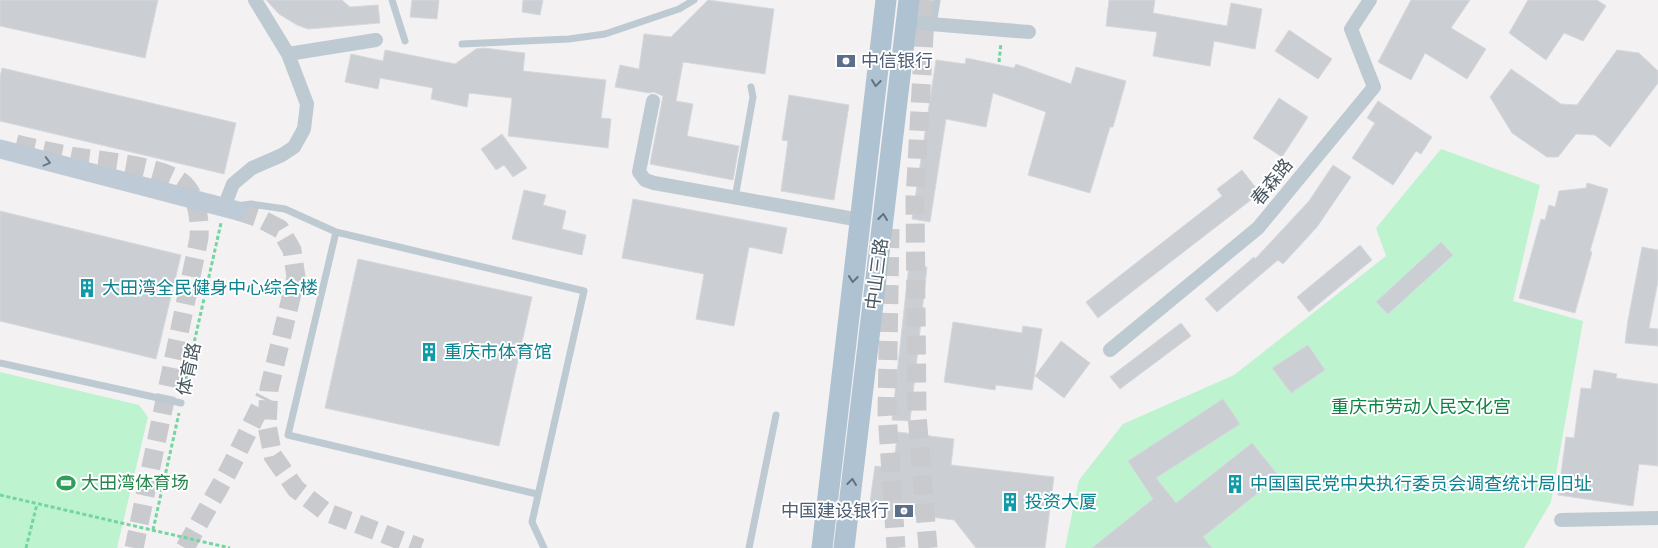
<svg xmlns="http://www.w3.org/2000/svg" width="1658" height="548" font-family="'IBM Plex Sans','Noto Sans SC',sans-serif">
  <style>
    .green { fill: #bef3d0 }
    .building { fill: #cbcfd4; stroke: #d5d8dd }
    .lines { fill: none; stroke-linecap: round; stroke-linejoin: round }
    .secondary-tunnel { stroke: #c9cace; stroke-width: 19; stroke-dasharray: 19 9; stroke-linecap: butt }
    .path { stroke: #73d5a0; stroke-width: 3; stroke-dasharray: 4 2.5; stroke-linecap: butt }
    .lane { stroke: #becad2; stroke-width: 7 }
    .street { stroke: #becad2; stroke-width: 14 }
    .secondary { stroke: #becbd6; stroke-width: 19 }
    .primary { stroke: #afc2d2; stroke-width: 21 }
    .oneway { stroke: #61717d }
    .oneway2 { stroke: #6b7984 }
    .labels { text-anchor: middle; stroke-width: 4; stroke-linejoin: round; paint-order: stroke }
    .service-label { font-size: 18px; fill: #4e5e75; stroke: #fff; text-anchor: start }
    .street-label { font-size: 18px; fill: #475661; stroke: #fff }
    .culture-label { font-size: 18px; fill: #0d838f; stroke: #fff; text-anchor: start }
    .park-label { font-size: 18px; fill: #108445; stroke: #fff }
    .leisure-label { font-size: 18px; fill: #27864d; stroke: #fff; text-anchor: start }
  </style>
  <rect width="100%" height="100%" fill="#f4f1f2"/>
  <!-- green -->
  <path class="green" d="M1441,149l99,36 -27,116 70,20 -32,181 -27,46h-459l14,-68 44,-56 111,-49 152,-119 -10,-28z
    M0,372l139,33 9,12 -31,131h-117z"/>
  <!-- building -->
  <path class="building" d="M0,0h158l-13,58 -145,-32z
    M266,0h76l8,7 28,-2 2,18 -72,6 -11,-4 -18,-11z
    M412,0h27l-2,19 -27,-2z
    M523,0h20l-3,15 -18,-3z
    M708,0l66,9 -9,65 -82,-12 -7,39 17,3 -6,32 52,10 -6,34 -83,-16 13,-68 -9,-4 -5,1 -34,-6 5,-22 19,4 5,-35 27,3z
    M1109,0h46l-2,13 74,13 4,-23 31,6 -7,40 -41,-8 -4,25 -57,-10 4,-24 -51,-6z
    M1411,0h59l-19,28 35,21 -19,30 -42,-26 -14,27 -33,-18z
    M1528,0h69l9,6 -23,35 -19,-8 -18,27 -37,-27z
    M1289,30l43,29 -14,20 -43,-28z
    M484,48l41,5 -2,18 83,9 -5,38 10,1 -3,29 -100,-12 4,-38 -43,-5 -2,14 -36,-8 2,-11 -53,-10 -2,11 -33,-7 6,-28 32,7 2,-11 70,14 21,-15z
    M1617,50l22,3 19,18v12l-48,64 -15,-12 -19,-1 -18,23h-11l-35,-24 -22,-36 21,-28 50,35 16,1z
    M966,58l48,10 2,-4 55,20 5,-17 50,14 -13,46h-3l-20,66 -62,-18 18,-63 -53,-19 -7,34 -40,-8 -16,103 -18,-3 24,-159 29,4z
    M2,68l234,55 -12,51 -224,-53v-44z
    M789,95l60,10 -15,95 -53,-9 7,-50 -6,-1z
    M1279,98l29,19 -26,40 -29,-19z
    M1378,101l54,36 -11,17 -5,-3 -23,34 -41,-27 23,-35 -8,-5z
    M502,134l25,34 -14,9 -9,-12 -8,5 -15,-21z
    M1333,165l18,12 -34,50 -34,37 -5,-4 -61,52 -12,-13 49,-42 1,2 54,-58z
    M1242,170l18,23 -162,125 -12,-16 136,-106 -5,-7z
    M1587,183l21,6 -18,62 2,1 -17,61 -56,-15 22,-79 4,1 4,-15 6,2 4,-16 27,-3z
    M524,190l22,5 -3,10 23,6 -4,18 24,6 -4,20 -70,-16z
    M633,199l154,29 -5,26 -33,-7 -15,79 -38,-7 8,-45 -82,-16z
    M0,211l181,44 -25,104 -156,-38z
    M1441,242l12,13 -65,59 -12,-12z
    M1360,245l12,15 -63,52 -12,-15z
    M1642,247l16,3v31l-9,47 9,1v17l-33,-3 3,-23z
    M358,259l174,38 -33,149 -174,-38z
    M909,264l18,3 -17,154 -18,-1z
    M953,322l69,11 1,-7 19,3 -10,61 -36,-5 -1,5 -51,-8z
    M1181,323l10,13 -71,53 -10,-12z
    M1061,341l29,22 -26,35 -29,-22z
    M1308,345l17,25 -34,23 -19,-25z
    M1594,370l23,4 -1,4 42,6v82l-19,-2 -6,42 -75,-11 8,-58 8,1 7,-50 10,1z
    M1223,399l17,25 -84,54 20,25 76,-60 27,33 -76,61 9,11h-120l61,-49 -25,-38z
    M898,432l56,7 -3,26 103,12 -9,71h-69l-22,-28 -85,-11 6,-43 18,2z"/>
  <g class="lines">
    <!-- secondary-tunnel -->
    <path class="secondary-tunnel" d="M926,0l-11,200 2,215 11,133
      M16,144c20,5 40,9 60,13 27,4 89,9 108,27 14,14 16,36 15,54l-65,310
      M238,211l21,7 21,11 12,21 4,27 -27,112 -2,36 6,31 23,33 30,23 95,36
      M890,229l-3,184 9,135
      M185,548l44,-78 36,-73"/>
    <!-- path -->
    <path class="path" d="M999,62l2,-19
      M183,392l38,-169
      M0,495l230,53
      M153,530l26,-117
      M26,548l11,-44"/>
    <!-- lane -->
    <path class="lane" d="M392,0l13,41
      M933,25l4,-25
      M462,44l107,-5 36,-5 74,-25 15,-9
      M735,198l18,-101 -2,-10
      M237,206l14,-2 34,5 51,23
      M0,363l181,40
      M537,494l-249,-59 48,-203 248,59 -52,231 12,26
      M749,548l27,-133"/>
    <!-- street -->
    <path class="street" d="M906,22l123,10
      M288,54l88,-14
      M653,101l-14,71 6,8 9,3 206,37
      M224,207l9,-23 19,-16 30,-13 12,-8 10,-18 3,-25 -19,-50 -33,-54
      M1110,350l148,-122 116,-141 -23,-58 19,-29
      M1561,520l97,-2"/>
    <!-- secondary -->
    <path class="secondary" d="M0,149l238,62"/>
    <!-- primary -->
    <path class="primary" d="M822,548l64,-548
      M844,548l65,-548"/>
  </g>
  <!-- one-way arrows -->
  <defs><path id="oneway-chevron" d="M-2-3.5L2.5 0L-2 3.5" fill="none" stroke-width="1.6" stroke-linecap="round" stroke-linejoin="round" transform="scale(1.25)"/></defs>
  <g class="oneway">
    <use href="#oneway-chevron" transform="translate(876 83) rotate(97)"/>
    <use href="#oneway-chevron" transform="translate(883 217) rotate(-83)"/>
    <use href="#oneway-chevron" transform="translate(853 279) rotate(97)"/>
    <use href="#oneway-chevron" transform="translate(852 482) rotate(-83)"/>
  </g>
  <use class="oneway2" href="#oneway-chevron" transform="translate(47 162) rotate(15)"/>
  <!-- icons -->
  <defs>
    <g id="bank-bare" transform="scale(1.5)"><path d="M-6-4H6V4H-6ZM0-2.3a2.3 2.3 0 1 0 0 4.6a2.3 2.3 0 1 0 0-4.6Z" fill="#5c6f8a" stroke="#fff" stroke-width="2.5" paint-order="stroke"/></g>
    <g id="building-bare" transform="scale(1.5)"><path d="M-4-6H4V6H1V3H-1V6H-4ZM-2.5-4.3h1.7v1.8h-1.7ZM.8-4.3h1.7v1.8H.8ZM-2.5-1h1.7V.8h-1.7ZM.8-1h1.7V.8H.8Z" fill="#0f9aa8" stroke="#fff" stroke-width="2.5" paint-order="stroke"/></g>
    <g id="stadium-bare" transform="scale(1.5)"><path d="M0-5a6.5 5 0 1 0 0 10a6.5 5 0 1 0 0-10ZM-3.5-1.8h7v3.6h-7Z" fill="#2e9e5b" stroke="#fff" stroke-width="2.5" paint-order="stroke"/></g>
  </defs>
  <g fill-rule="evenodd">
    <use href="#bank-bare" x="846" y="61"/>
    <use href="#building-bare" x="87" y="288"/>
    <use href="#building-bare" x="429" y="352"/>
    <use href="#stadium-bare" x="66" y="483"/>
    <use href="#building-bare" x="1235" y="484"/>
    <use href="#building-bare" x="1010" y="502"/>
    <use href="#bank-bare" x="904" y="511"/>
  </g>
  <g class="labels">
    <!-- service labels -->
    <g class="service-label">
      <text x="861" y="67">中信银行</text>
      <text x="889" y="517" text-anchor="end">中国建设银行</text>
    </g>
    <!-- street labels -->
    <g class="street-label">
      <text transform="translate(1272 182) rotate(-51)" y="6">春森路</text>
      <text transform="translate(877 274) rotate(-83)" y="6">中山三路</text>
      <text transform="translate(189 369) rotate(-78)" y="6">体育路</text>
    </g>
    <!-- culture labels -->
    <g class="culture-label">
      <text x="102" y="294">大田湾全民健身中心综合楼</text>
      <text x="444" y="358">重庆市体育馆</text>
      <text x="1250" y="490">中国国民党中央执行委员会调查统计局旧址</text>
      <text x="1025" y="508">投资大厦</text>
    </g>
    <!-- park labels -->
    <g class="park-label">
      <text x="1421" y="413">重庆市劳动人民文化宫</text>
    </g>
    <!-- leisure labels -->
    <g class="leisure-label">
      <text x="81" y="489">大田湾体育场</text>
    </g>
  </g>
</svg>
